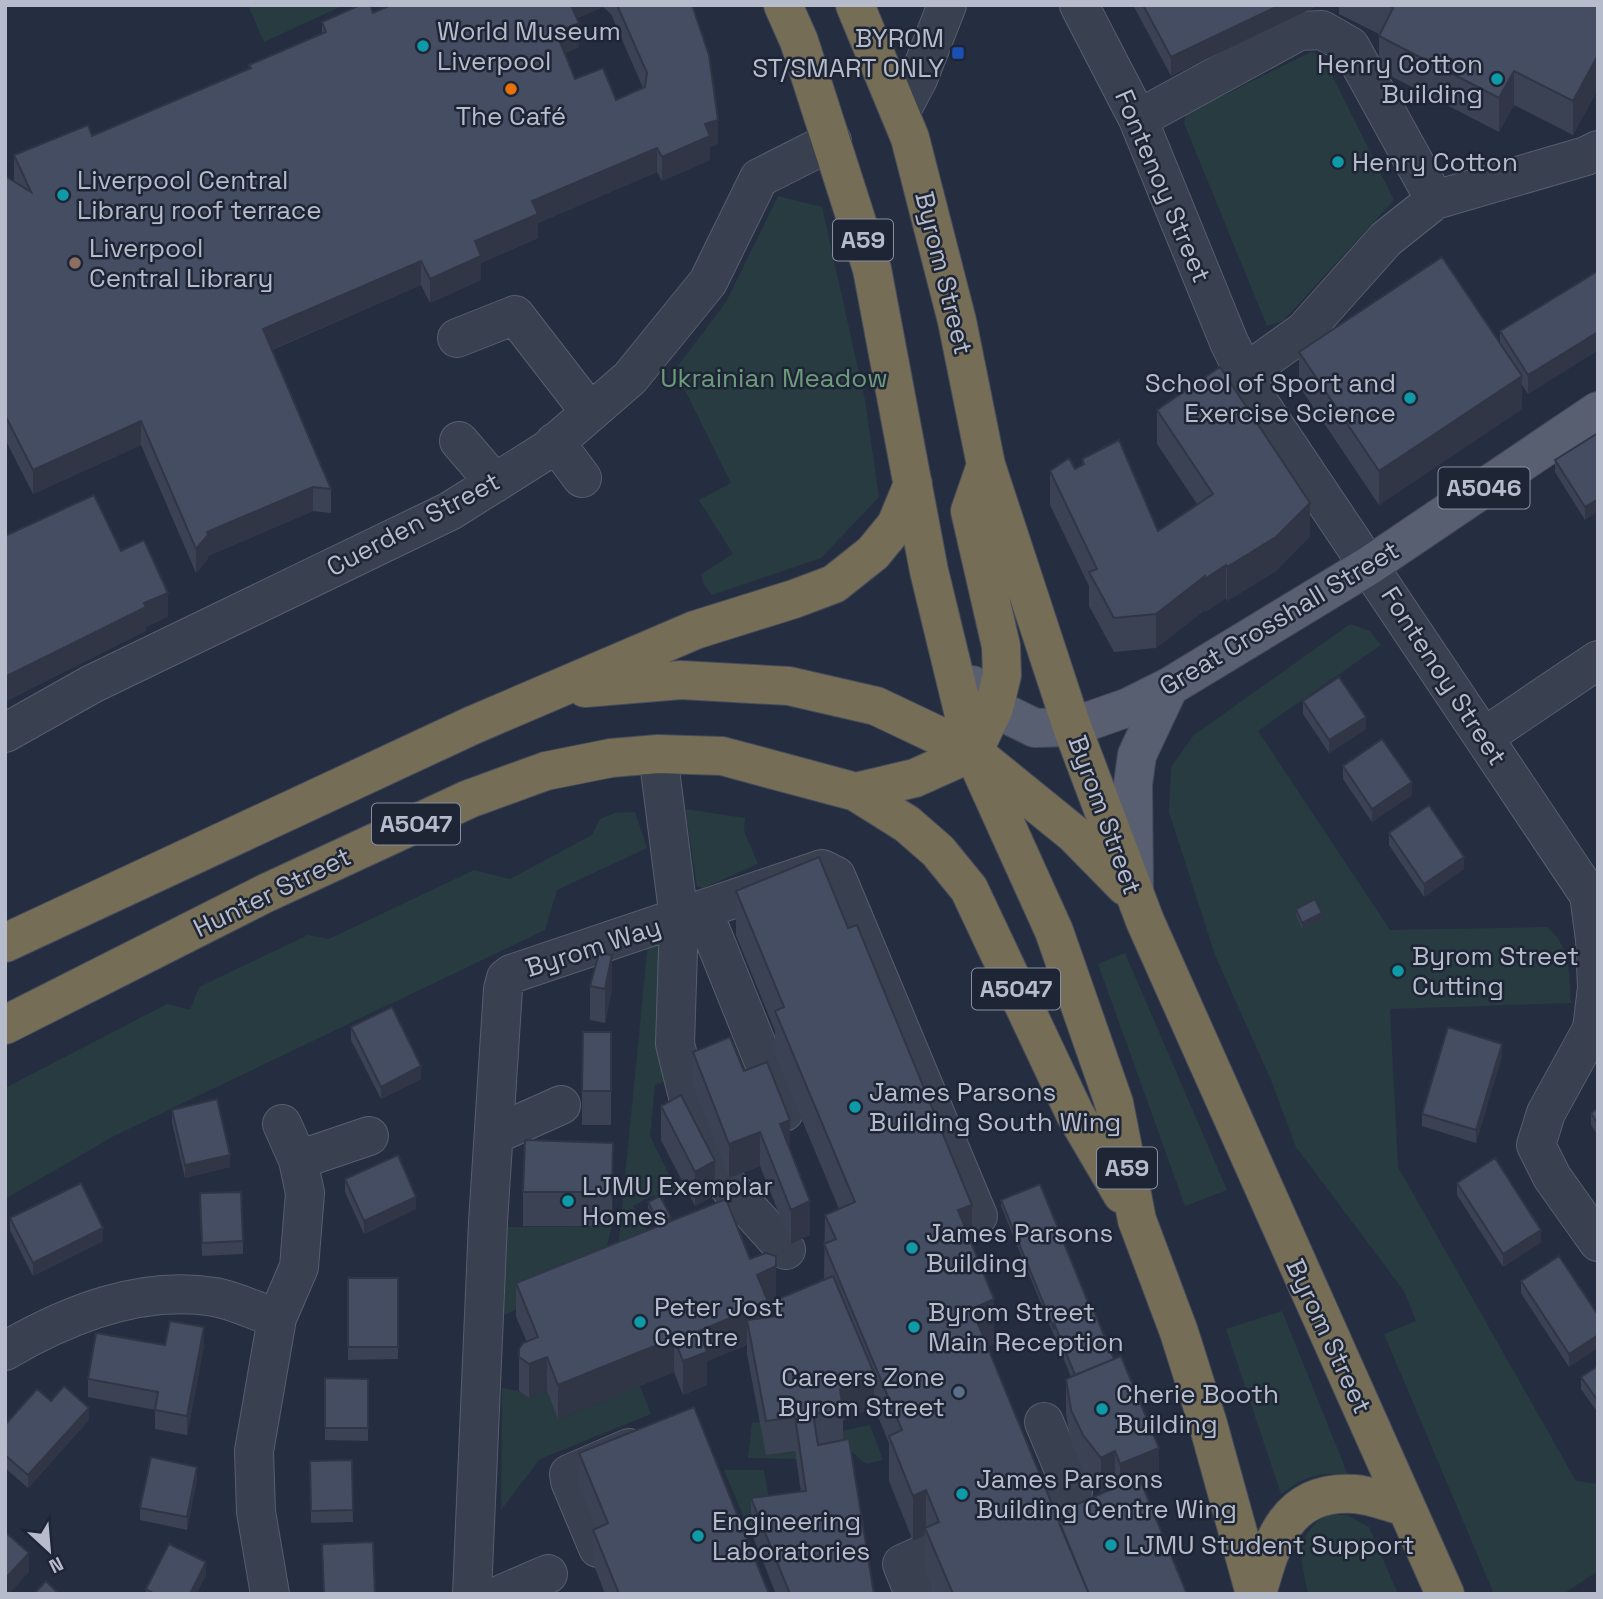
<svg xmlns="http://www.w3.org/2000/svg" width="1603" height="1599" font-family="'Space Grotesk',sans-serif">
  <style>
    .green { fill: #273b41 }
    .lines { fill: none; stroke-linecap: round; stroke-linejoin: round }
    .minor-casing { stroke: #575e6e; stroke-width: 40 }
    .major-casing { stroke: #434959; stroke-width: 40 }
    .highway-casing { stroke: #444b5b; stroke-width: 40 }
    .minor { stroke: #394050; stroke-width: 38 }
    .major { stroke: #575f70; stroke-width: 38 }
    .highway { stroke: #766d56; stroke-width: 38 }
    .wall { fill: #3a4254; fill-rule: evenodd }
    .shaded-wall { fill: #303645 }
    .building { fill: #444d62; stroke: #303645; stroke-width: 2 }
    .culture-dot { fill: #0f9aa8; stroke: #1e2535; stroke-width: 2.5 }
    .transit-dot { fill: #1a4fb4; stroke: #1e2535; stroke-width: 2.5 }
    .food-dot { fill: #e8710a; stroke: #1e2535; stroke-width: 2.5 }
    .education-dot { fill: #8d6e63; stroke: #1e2535; stroke-width: 2.5 }
    .service-dot { fill: #5c6f8a; stroke: #1e2535; stroke-width: 2.5 }
    .labels { text-anchor: middle; stroke-width: 5; stroke-linejoin: round; paint-order: stroke }
    .shield { fill: #1e2535; stroke: #888f9e; stroke-width: 2 }
    .shield-label { font-size: 24px; font-weight: bold; fill: #b6bccb }
    .poi-label { font-size: 26px; fill: #b6bccb; stroke: #1e2535; text-anchor: start }
    .street-label { font-size: 26px; fill: #b6bccb; stroke: #1e2535 }
    .park-label { font-size: 26px; fill: #6d9c7d; stroke: #1e2535 }
  </style>
  <rect width="100%" height="100%" fill="#252e40"/>
  <!-- green -->
  <path class="green" d="M248,5h96l-80,37z
    M1311,52l11,3 72,145 -111,121 -16,5 -83,-203 2,-9z
    M778,196l44,11 43,193 14,97 -58,61 -109,37 -9,-12 -2,-9 32,-20 -34,-54 32,-17 -56,-113 51,-68z
    M1350,624l20,7 11,14 -123,86 132,199 157,-3c24,19 22,49 24,76l-181,6 8,158 178,314 22,3v87l-35,23h-69l-110,-260 32,-13 -12,-30 -108,-144 -25,-67 -56,-125 -46,-143 2,-45 23,-32z
    M685,809l60,9 -1,13 14,33 -55,24 -6,-2z
    M635,812l12,36 -90,42 -12,40 -431,206 -109,63v-111l162,-84 23,6 9,-23 109,-52 21,4 145,-69 36,9 82,-44 8,-16 15,-6z
    M649,932l15,3 7,145 -16,5 -5,51 27,55 -17,11 -6,-7 -21,11 15,26 -30,17z
    M1125,953l102,237 -42,16 -87,-242z
    M612,1226l-6,23 7,19 -109,47 2,-88z
    M1282,1311l66,164c-30,-3 -42,1 -67,19l-55,-165z
    M640,1386l11,28 -111,45 -39,51 1,-122 17,3 10,7 18,-7 12,28z
    M760,1422l35,29 1,8 -48,-1 4,-35z
    M870,1425l13,35 -17,4 -23,-20 -2,-13z
    M724,1470h40l9,52 -26,3z
    M1325,1515h22l22,12 29,67h-90c-7,-38 -16,-52 17,-79z"/>
  <g class="lines">
    <!-- minor casing -->
    <g class="minor-casing">
      <path id="minor" d="M1079,5l59,114 91,223 29,59 331,494 6,44 2,49 -5,41 -46,84 -10,32 16,32 46,65
        M900,113l18,-34 29,-74
        M1138,119l161,-88 23,-1 28,16 85,154
        M457,338l58,-23 75,97
        M1244,374l60,-43 82,-92 49,-39 151,-44 12,-6
        M459,441l36,42
        M555,442l27,36
        M5,733l87,-49 358,-173 97,-61 83,-72 78,-96 51,-104 73,-37
        M1484,737l114,-77
        M658,754l21,165 -4,125 19,77 35,66 57,63
        M679,919l23,2 7,5 75,186
        M494,1135l67,-30
        M298,1160l71,-24
        M5,1351c63,-37 136,-66 210,-54 21,4 42,15 62,21
        M1035,1508l38,-16 -29,-70
        M598,1548l-28,-67 -1,-7 60,-26
        M270,1594l-14,-82 -2,-61 23,-133 22,-51 6,-74 -7,-33 -16,-36
        M472,1594l16,-372 15,-233 3,-11 5,-4 311,-105 14,7 142,340
        M502,1594l46,-20
        M914,1594l-12,-30 30,-14"/>
    </g>
    <!-- major casing -->
    <g class="major-casing">
      <path id="major" d="M972,685l22,23 41,20 37,-1 57,-20 40,-20 201,-122 228,-154
        M1134,887l-1,-103 4,-29 32,-68"/>
    </g>
    <!-- highway casing -->
    <g class="highway-casing">
      <path id="highway" d="M783,5l16,36 73,228 57,302 44,181 81,179 60,172 23,117 42,112 29,92 47,170
        M855,5l55,133 47,183 29,144 86,262 73,194 300,673
        M585,688l96,-8 108,6 87,20 97,46 101,82 51,52
        M856,792l59,-14 58,-26 21,-44 8,-33 -1,-29 -31,-135 16,-46
        M5,943l468,-218 222,-95 99,-31 40,-15 39,-31 23,-28 17,-41
        M5,1025l261,-132 203,-94 77,-28 65,-13 47,-4 64,2 134,36 51,32 31,27 31,38 106,225 47,80
        M1257,1594c15,-54 30,-104 97,-100 17,1 36,9 52,13"/>
    </g>
    <!-- minor -->
    <use href="#minor" class="minor"/>
    <!-- major -->
    <use href="#major" class="major"/>
    <!-- highway -->
    <use href="#highway" class="highway"/>
  </g>
  <!-- wall -->
  <path class="wall" d="M386,5h306l26,139 -8,3v13l-48,21 -5,-9 -119,51v15l-57,25v17l-51,23 -9,-18 -149,65 59,139v24l-18,-2 -105,45v3l-12,14 -55,-128 -108,49 -28,-55v-263l10,6 -1,-2v-25l78,-19 157,-67v-4l73,-31v-12l51,-9 13,-6zM603,7l8,7 32,74 -27,12 -41,-21 -10,-26 14,-6 -2,-29z
    M1133,5h186l-148,71z
    M1339,5h259v84l-25,46 -59,-30 -15,27 -120,-62v-36l-40,-20z
    M1598,271v79l-70,44 -6,-9v24l-143,96 -80,-119v-34l201,-9v-12z
    M1157,410l153,126 -34,35 -49,30 -1,-3 -21,14v-2l-49,38 -42,4 -25,-46v-20l-39,-81v-34l25,-2 7,-3v-7l76,72 39,-27 -40,-60z
    M1598,433l-13,87 -30,-48v-12z
    M1303,701l63,28 -37,24 -26,-39z
    M1343,766l69,29 -40,27 -29,-43z
    M1389,833l75,36 -40,28 -35,-52z
    M736,891l236,354 22,99 -7,3 72,176 7,-3v-11l50,-22 -1,-2 -14,7 -18,-23 -12,-25 -5,-31v-34l5,-2 -70,-171v-6l158,282 -15,6 43,106h-253l-9,-22v-37l-12,6 -24,-60v-38l-15,-36 -31,14v19l31,154h-98l-25,-62v-34l50,-6 -6,-41 -29,4 -19,-101v-9l-40,16v24l-24,10 -9,-23 -116,47 -11,-28 -18,7 -10,-7v-42l8,-7 -11,-25v-34l142,-57 -10,-18v-6l23,19 79,38 26,41 -8,4v13l8,-1v-16l48,-21 1,-64 14,-6 -64,-154v-24l-39,-96z
    M1296,909l26,10 -20,10 -6,-14z
    M590,986l22,3 -7,34 -15,-3z
    M351,1027l70,52 -40,20 -30,-59z
    M611,1032v93h-29v-34z
    M693,1052l51,19 46,79 20,85 -19,9 -31,-78 -31,12 -36,-92z
    M1502,1056l-26,87 -54,-17v-12z
    M661,1106l54,89 -20,11 -34,-66z
    M1598,1108v28l-7,-11v-12z
    M172,1110l58,57 -45,11 -13,-55z
    M613,1143l-1,83h-89v-34z
    M345,1179l71,30 -52,25 -19,-42z
    M1457,1183l84,59 -38,25 -46,-72z
    M200,1206l43,35v13l-41,2z
    M10,1218l93,23 -70,35 -23,-46z
    M348,1278h50v81l-50,1z
    M1521,1281l77,34 -29,52 -48,-74z
    M165,1345l39,1 -17,89 -32,-6v-19l-67,-13v-18z
    M1598,1366v47l-17,-24v-12z
    M325,1378l43,1v62l-43,-1z
    M51,1401l38,19 -61,68 -23,-20v-43z
    M579,1453l190,141h-164l-12,-31v-33l3,-2 -17,-41z
    M352,1460l1,62 -42,1 -1,-62z
    M197,1479l-10,51 -47,-10v-12z
    M206,1575l-10,19h-50v-5z"/>
  <!-- shaded-wall -->
  <path class="shaded-wall" d="M568,5h35v2l-35,14z
    M1280,5h39l-148,71v-19z
    M579,23v24l-23,9v-24z
    M1598,55v34l-25,46v-34z
    M1514,71v34l-15,27v-34z
    M718,120v24l-8,3v13l-48,21v-24l43,-33z
    M657,148v24l-119,51v15l-57,25v17l-51,23v-24l45,-38 57,-40z
    M421,261v24l-158,68v-24z
    M1598,332v18l-70,44v-19z
    M1522,376v33l-143,96v-34z
    M141,421v24l-108,49v-24z
    M313,487v24l-105,45v3l-12,14v-24l11,-17z
    M1598,499v13l-13,8v-13z
    M1310,503v33l-34,35 -49,30v-34z
    M1226,565v33l-21,14v-33z
    M1205,576v34l-49,38v-34z
    M168,593v24l-22,10v4l-141,71v-25l139,-74z
    M1366,717v12l-37,24v-13z
    M1412,782v13l-40,27v-13z
    M1464,857v12l-40,28v-13z
    M1322,913v6l-20,10v-6z
    M612,955v34l-7,34v-34z
    M1502,1044v12l-26,87v-13z
    M421,1066v13l-40,20v-12z
    M790,1120v34l-10,-30z
    M760,1132v34l-31,12v-34z
    M230,1155v12l-45,11v-13z
    M715,1161v34l-20,11v-34z
    M416,1197v12l-52,25v-13z
    M810,1201v34l-19,9v-34z
    M972,1205v45l-14,-40z
    M671,1217v6l-12,6v-6z
    M103,1228v13l-70,35v-13z
    M1541,1230v12l-38,25v-13z
    M776,1256v44l-8,4v32l-21,-16v25l-40,16v24l-24,10v-34l16,-30z
    M994,1299v45l-22,10v-45z
    M204,1327v19l-17,89v-19z
    M1598,1335v13l-29,19v-13z
    M674,1338v34l-116,47v-34z
    M547,1357v34l-18,7v-34z
    M874,1373v34l-31,14v-11l-3,-21z
    M89,1408v12l-61,68v-13z
    M1159,1448v34l-39,16v-34z
    M1115,1451v34l-14,7v-34z
    M197,1467v12l-10,51v-13z
    M926,1490v40l-1,-2v7l-12,6v-45z
    M29,1553v19l-20,22h-4v-15z
    M206,1562v13l-10,19h-6z"/>
  <!-- building -->
  <path class="building" d="M360,5h10l3,8 18,-8h180l8,18 -23,9 19,47 28,-11 13,32 29,-13 2,-14 -30,-68h75l17,50 9,65 -13,4 5,12 -48,21 -5,-9 -125,53 6,13 -63,27 6,15 -51,23 -9,-18 -158,68 68,160 -18,-2 -106,45 1,3 -12,14 -55,-128 -108,49 -28,-55v-239l26,16 -17,-37 74,-30 4,11 159,-68 -2,-3 77,-33 -4,-10z
    M1143,5h137l-109,52z
    M1389,5h209v50l-25,46 -59,-30 -15,27 -120,-62 14,-28z
    M1442,257l80,119 -143,95 -80,-119z
    M1598,271v61l-70,43 -28,-44z
    M1220,367l90,136 -34,34 -49,30 -1,-2 -21,14v-3l-49,38 -42,4 -25,-46 8,-3 -47,-98 19,-13 6,11 9,-5 -2,-5 37,-19 39,91 55,-37 -56,-84z
    M1598,433v66l-13,8 -30,-47z
    M94,495l27,56 23,-11 24,53 -24,10 2,4 -141,70v-141z
    M1339,677l27,40 -37,23 -26,-39z
    M1382,739l30,43 -40,27 -29,-43z
    M1429,805l35,52 -40,27 -35,-51z
    M819,857l29,71 9,-3 115,280 -14,5 36,89 -22,10 117,285h-136l-28,-66 14,-6 -13,-32 -13,6 -24,-60 13,-6 -78,-186 12,-5 -11,-24 30,-13 -80,-191 9,-4 -48,-116z
    M1315,899l7,14 -20,10 -6,-14z
    M599,953l13,2 -7,34 -15,-3z
    M392,1007l29,59 -40,21 -30,-60z
    M1448,1027l54,17 -26,86 -54,-16z
    M583,1032h28v59h-29z
    M730,1037l14,34 23,-9 23,58 -10,4 30,77 -19,9 -31,-78 -31,12 -36,-92z
    M681,1095l34,66 -20,11 -34,-66z
    M217,1099l13,56 -45,10 -13,-55z
    M1598,1108v16l-7,-11z
    M525,1140l88,3 -1,49h-89z
    M398,1155l18,42 -52,24 -19,-42z
    M1495,1158l46,72 -38,24 -46,-71z
    M81,1183l22,45 -70,35 -23,-45z
    M1040,1184l50,123 -36,16v6l-53,-129z
    M241,1192l2,49 -41,2 -2,-50z
    M660,1196l11,21 -12,6 -11,-21z
    M726,1199l24,60 16,-6 10,3v10l-19,9 11,27 -69,29 8,21 -24,9 -9,-23 -116,47 -11,-28 -18,7 -10,-7v-8l4,-6 15,-6 -22,-54z
    M1559,1256l39,59v20l-29,19 -48,-73z
    M833,1276l41,97 -34,16 3,21 -30,4 5,31 31,-6 25,155h-84l-39,-96 55,-7 -11,-74 -29,4 -19,-101 31,-4 -2,-16z
    M348,1278h50v69h-50z
    M1092,1306l22,53 -39,16 -21,-52z
    M170,1321l34,6 -17,89 -32,-6 3,-18 -70,-13 8,-46 69,12z
    M1121,1356l38,92 -39,16 -5,-13 -14,7 -18,-23 -12,-25 -5,-31z
    M1598,1366v35l-17,-24z
    M325,1378l43,1v49h-43z
    M64,1386l25,22 -61,67 -23,-20v-30l32,-36 14,12z
    M694,1407l75,187h-150l-26,-64 15,-7 -29,-70z
    M151,1457l46,10 -10,50 -47,-9z
    M352,1460l1,50 -42,1 -1,-50z
    M1139,1477l48,117h-98l-30,-71 12,-5 -5,-9z
    M5,1532l24,21 -24,26z
    M373,1542l2,52h-51l-2,-50z
    M169,1544l37,18 -16,32h-35l-9,-5z
    M46,1581l13,13h-25z"/>
  <!-- markers -->
  <g class="culture-dot">
    <circle cx="423" cy="46" r="7"/>
    <circle cx="1497" cy="79" r="7"/>
    <circle cx="1338" cy="162" r="7"/>
    <circle cx="63" cy="195" r="7"/>
    <circle cx="1410" cy="398" r="7"/>
    <circle cx="1398" cy="971" r="7"/>
    <circle cx="855" cy="1107" r="7"/>
    <circle cx="568" cy="1201" r="7"/>
    <circle cx="912" cy="1248" r="7"/>
    <circle cx="640" cy="1322" r="7"/>
    <circle cx="914" cy="1327" r="7"/>
    <circle cx="1102" cy="1409" r="7"/>
    <circle cx="962" cy="1494" r="7"/>
    <circle cx="698" cy="1536" r="7"/>
    <circle cx="1111" cy="1545" r="7"/>
  </g>
  <rect class="transit-dot" x="951" y="46" width="14" height="14" rx="3.5"/>
  <circle class="food-dot" cx="511" cy="89" r="7"/>
  <circle class="education-dot" cx="75" cy="263" r="7"/>
  <circle class="service-dot" cx="959" cy="1392" r="7"/>
  <g class="labels">
    <!-- shield labels -->
    <g class="shield">
      <rect x="833" y="219.5" width="60" height="41" rx="5"/>
      <rect x="1438.5" y="467.5" width="91" height="41" rx="5"/>
      <rect x="372" y="803.5" width="88" height="41" rx="5"/>
      <rect x="972" y="968.5" width="88" height="41" rx="5"/>
      <rect x="1097" y="1147.5" width="60" height="41" rx="5"/>
    </g>
    <g class="shield-label">
      <text x="863" y="248">A59</text>
      <text x="1484" y="496">A5046</text>
      <text x="416" y="832">A5047</text>
      <text x="1016" y="997">A5047</text>
      <text x="1127" y="1176">A59</text>
    </g>
    <!-- poi labels -->
    <g class="poi-label">
      <text x="437" y="40">World Museum<tspan x="437" dy="30">Liverpool</tspan></text>
      <text x="944" y="47" text-anchor="end">BYROM<tspan x="944" dy="30">ST/SMART ONLY</tspan></text>
      <text x="1483" y="73" text-anchor="end">Henry Cotton<tspan x="1483" dy="30">Building</tspan></text>
      <text x="511" y="125" text-anchor="middle">The Café</text>
      <text x="1352" y="171">Henry Cotton</text>
      <text x="77" y="189">Liverpool Central<tspan x="77" dy="30">Library roof terrace</tspan></text>
      <text x="89" y="257">Liverpool<tspan x="89" dy="30">Central Library</tspan></text>
      <text x="1396" y="392" text-anchor="end">School of Sport and<tspan x="1396" dy="30">Exercise Science</tspan></text>
      <text x="1412" y="965">Byrom Street<tspan x="1412" dy="30">Cutting</tspan></text>
      <text x="869" y="1101">James Parsons<tspan x="869" dy="30">Building South Wing</tspan></text>
      <text x="582" y="1195">LJMU Exemplar<tspan x="582" dy="30">Homes</tspan></text>
      <text x="926" y="1242">James Parsons<tspan x="926" dy="30">Building</tspan></text>
      <text x="654" y="1316">Peter Jost<tspan x="654" dy="30">Centre</tspan></text>
      <text x="928" y="1321">Byrom Street<tspan x="928" dy="30">Main Reception</tspan></text>
      <text x="945" y="1386" text-anchor="end">Careers Zone<tspan x="945" dy="30">Byrom Street</tspan></text>
      <text x="1116" y="1403">Cherie Booth<tspan x="1116" dy="30">Building</tspan></text>
      <text x="976" y="1488">James Parsons<tspan x="976" dy="30">Building Centre Wing</tspan></text>
      <text x="712" y="1530">Engineering<tspan x="712" dy="30">Laboratories</tspan></text>
      <text x="1125" y="1554">LJMU Student Support</text>
    </g>
    <!-- street labels -->
    <g class="street-label">
      <text transform="translate(1163 186) rotate(67)" y="9">Fontenoy Street</text>
      <text transform="translate(944 273) rotate(76)" y="9">Byrom Street</text>
      <text transform="translate(413 524) rotate(-28)" y="9">Cuerden Street</text>
      <text transform="translate(1279 618) rotate(-31)" y="9">Great Crosshall Street</text>
      <text transform="translate(1444 676) rotate(57)" y="9">Fontenoy Street</text>
      <text transform="translate(1105 815) rotate(70)" y="9">Byrom Street</text>
      <text transform="translate(272 892) rotate(-26)" y="9">Hunter Street</text>
      <text transform="translate(593 947) rotate(-18)" y="9">Byrom Way</text>
      <text transform="translate(1329 1336) rotate(65)" y="9">Byrom Street</text>
    </g>
    <!-- park labels -->
    <g class="park-label">
      <text x="774" y="387">Ukrainian Meadow</text>
    </g>
  </g>
  <!-- border -->
  <rect width="1603" height="1599" fill="none" stroke="#b6bccb" stroke-width="14"/>
  <!-- north arrow -->
  <g transform="translate(49 1550) rotate(154)" stroke="#1e2535" stroke-width="5" paint-order="stroke">
  <path d="M0-5L12 26L0 18L-12 26Z" fill="#b6bccb"/>
  <text y="-10" font-size="19" font-weight="bold" text-anchor="middle" fill="#b6bccb">N</text>
  </g>
</svg>
